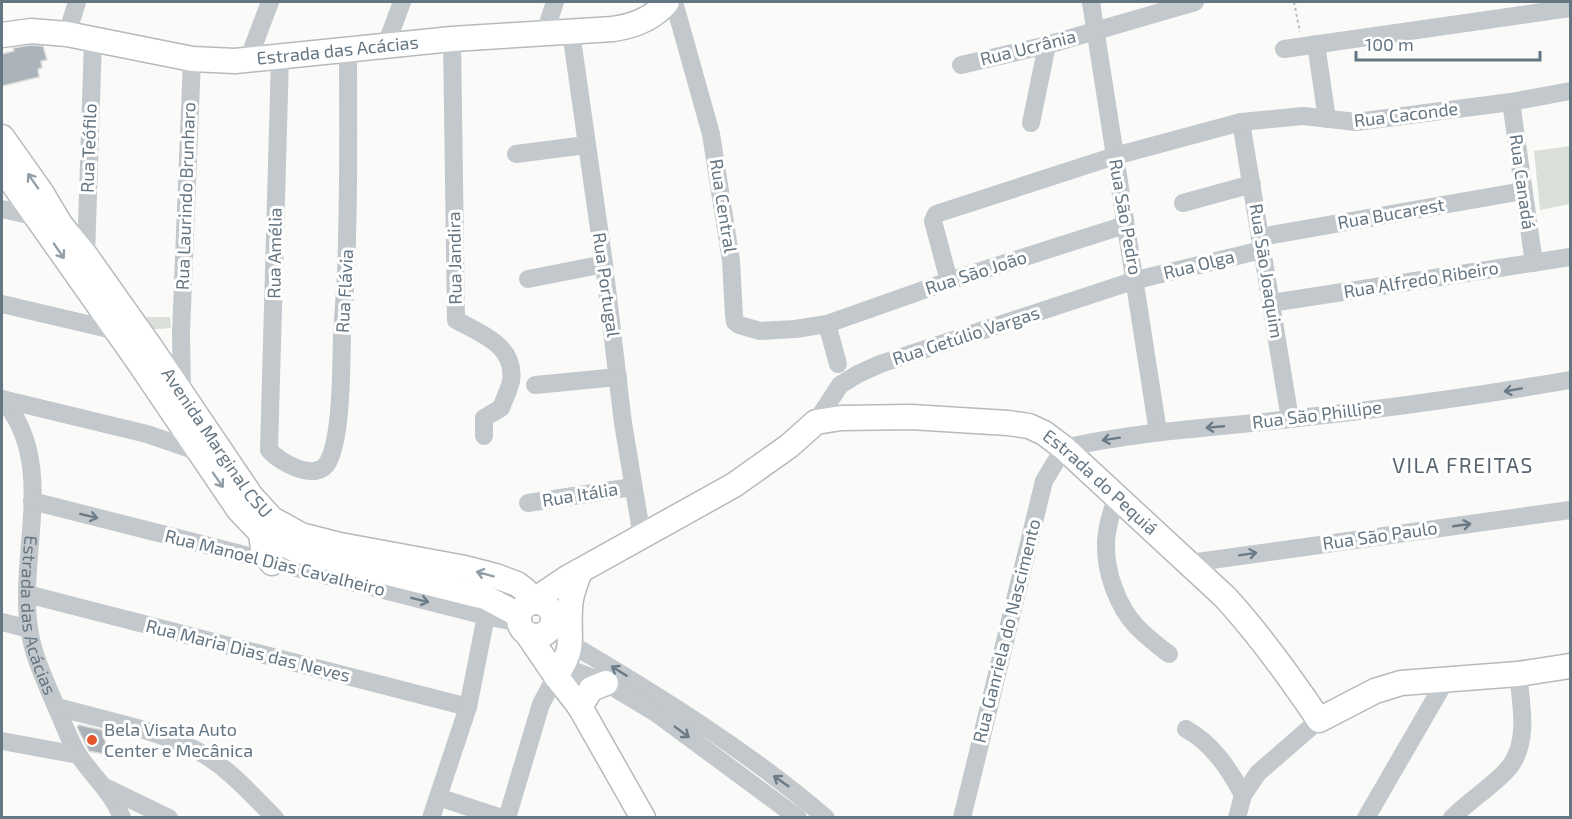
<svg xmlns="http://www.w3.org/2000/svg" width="1572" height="819" font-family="'Exo 2',sans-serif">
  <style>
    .green { fill: #dadfd7 }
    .building { fill: #aab3b9; stroke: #dcdcda; stroke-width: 1.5 }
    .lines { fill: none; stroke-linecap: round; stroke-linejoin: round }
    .major-casing { stroke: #b5babe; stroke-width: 27 }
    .path { stroke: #bbbfc2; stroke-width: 2; stroke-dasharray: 3 3; stroke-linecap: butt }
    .minor { stroke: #c3c8cc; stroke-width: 18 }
    .major { stroke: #fff; stroke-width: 24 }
    .oneway { stroke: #939fa8 }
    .oneway2 { stroke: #6a7a87 }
    .poi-dot { fill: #e4572e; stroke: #fff; stroke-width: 2 }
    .labels { text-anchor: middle; stroke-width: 6; stroke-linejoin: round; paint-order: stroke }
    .street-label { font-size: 18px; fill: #657683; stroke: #fff }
    .poi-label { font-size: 18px; fill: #657683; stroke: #fff; text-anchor: start }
    .quarter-label { font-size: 21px; letter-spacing: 1.5px; fill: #57646e; stroke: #fff }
  </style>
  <rect width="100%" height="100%" fill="#fafaf8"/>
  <!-- green -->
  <path class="green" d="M1570,146v58l-30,6 -6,-59z
    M137,317h33l1,11 -25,2z"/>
  <!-- building -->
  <path class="building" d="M31,45l12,1 4,14 -6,1 1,7 -4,1 1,8 -37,9v-32l12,-3 -1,-3z
    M79,725l23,5 7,25 -20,-4 -12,-24z"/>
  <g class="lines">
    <!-- major casing -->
    <g class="major-casing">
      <g id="major">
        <path id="s2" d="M2,35l29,-4 36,3 125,25 43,2 217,-22 161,-10c21,-3 40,-10 54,-27"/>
        <path id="s3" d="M2,137l39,55 19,32 26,32 65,92 100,148 21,23 29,16 39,10 125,23 31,8 21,8 8,6 9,12"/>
        <path d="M2,168l134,190 103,152 22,23 35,17 189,47 34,18"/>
        <path d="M261,533l2,16 9,14"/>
        <circle cx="536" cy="619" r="17"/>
        <path id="s4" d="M538,602l4,-7 25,-17 167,-93 55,-39 27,-24 25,-4 70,-1 97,6 21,3 15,7 20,15 161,149c35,38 65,80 94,123l56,-29 26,-8 117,-9 52,-8"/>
        <path d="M528,635l28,41 24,31 63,111"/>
        <path d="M556,676c20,-29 12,-37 14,-68 0,-13 6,-25 10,-37"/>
        <path d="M580,707l11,-18 15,-6"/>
      </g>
    </g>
    <!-- path -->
    <path class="path" d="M1294,2l6,30"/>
    <!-- minor -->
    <g class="minor">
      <path d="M674,2l37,132 20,127 3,55 1,6 4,3 21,6 35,-2 32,-5 122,-43 176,-56"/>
      <path d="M1091,2l67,430"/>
      <path d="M545,32l10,-30"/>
      <path d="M571,32l33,232 19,159 19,114"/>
      <path d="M67,34l10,-32"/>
      <path d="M452,39l4,281c26,14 60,26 55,61 -2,9 -7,19 -10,27l-17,10v18"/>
      <path d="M1316,44l11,75"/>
      <path d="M386,45l16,-43"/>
      <path d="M1284,49l286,-41"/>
      <path d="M280,57l-11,393c11,13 48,33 59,12 14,-26 13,-94 14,-126 2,-33 5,-67 5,-100 2,-62 1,-125 1,-187"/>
      <path d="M248,60l22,-58"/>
      <path d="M961,65l86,-20 148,-43"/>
      <path d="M1511,102l23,161"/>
      <path d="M1241,122l49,297"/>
      <path d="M1031,123l16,-78"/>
      <path d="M516,154l70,-9"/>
      <path d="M1183,203l69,-19"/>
      <path d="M2,209l40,9"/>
      <path d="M1260,237l263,-46"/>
      <path d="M86,256l7,-217"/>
      <path d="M528,279l76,-15"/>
      <path d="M949,281l-16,-60 3,-7 179,-58 126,-34 62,-6 53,6 155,-20 59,-11"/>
      <path d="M1271,303l299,-46"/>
      <path d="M2,304l115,27"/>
      <path d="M827,324l11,40"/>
      <path d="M535,385l83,-8"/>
      <path d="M182,395l-1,-62 11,-274"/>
      <path id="s1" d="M2,399c56,63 16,154 27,229 4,29 17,54 28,81 7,15 12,31 21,45 14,22 35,39 44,64"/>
      <path d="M2,399l145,35 52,18"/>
      <path d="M816,422l24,-37 18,-11 22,-10 256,-84 126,-30"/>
      <path d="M1117,497c-6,15 -10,29 -11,45 -1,29 11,64 31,85 10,10 21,19 32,27"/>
      <path d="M32,501l454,115 33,7"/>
      <path d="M528,503l104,-16"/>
      <path d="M1190,563l380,-53"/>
      <path d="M27,594l441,113"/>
      <path d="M2,622l27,7"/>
      <path d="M571,644c88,52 177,107 255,174"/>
      <path d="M552,659l20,11 34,13 50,30 142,105"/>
      <path d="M57,707c43,12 97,22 137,42 31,15 57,45 81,69"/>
      <path d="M1186,729c27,15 43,40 57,66"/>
      <path d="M2,741l76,14"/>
      <path d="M105,787l64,31"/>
      <path d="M438,797l64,21"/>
      <path d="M431,818l37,-111 18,-91"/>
      <path d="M507,818l34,-114 15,-28"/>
      <path d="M962,818l82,-337 20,-33c74,-17 151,-20 226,-29 94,-10 188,-23 280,-39"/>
      <path d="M1237,818l6,-23 15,-22 61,-53"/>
      <path d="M1366,818l81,-140"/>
      <path d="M1452,818c16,-17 47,-36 59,-53 18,-25 10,-62 7,-91"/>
    </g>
    <!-- major -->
    <use href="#major" class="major"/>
  </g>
  <!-- one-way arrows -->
  <defs><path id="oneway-shaft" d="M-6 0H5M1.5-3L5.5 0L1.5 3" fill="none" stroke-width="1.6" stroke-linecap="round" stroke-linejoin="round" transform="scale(1.5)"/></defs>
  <g class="oneway">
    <use href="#oneway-shaft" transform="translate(33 181) rotate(-125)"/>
    <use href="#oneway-shaft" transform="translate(59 251) rotate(55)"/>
    <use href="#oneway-shaft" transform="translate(218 480) rotate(55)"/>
    <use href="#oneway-shaft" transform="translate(485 574) rotate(-165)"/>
  </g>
  <g class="oneway2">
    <use href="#oneway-shaft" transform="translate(1513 390) rotate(170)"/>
    <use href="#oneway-shaft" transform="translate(1215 427) rotate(175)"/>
    <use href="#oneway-shaft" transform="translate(1111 439) rotate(171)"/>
    <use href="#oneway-shaft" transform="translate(89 516) rotate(14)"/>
    <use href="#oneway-shaft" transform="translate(1462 525) rotate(-8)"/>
    <use href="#oneway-shaft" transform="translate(1248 554) rotate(-9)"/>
    <use href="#oneway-shaft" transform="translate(420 600) rotate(14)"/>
    <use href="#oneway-shaft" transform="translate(619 671) rotate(-148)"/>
    <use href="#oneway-shaft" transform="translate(682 732) rotate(37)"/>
    <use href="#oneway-shaft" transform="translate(781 781) rotate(-145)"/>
  </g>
  <!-- markers -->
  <circle class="poi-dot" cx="92" cy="740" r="6"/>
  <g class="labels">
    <!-- street labels -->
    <g class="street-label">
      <text transform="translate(1028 48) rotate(-14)" y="6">Rua Ucrânia</text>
      <text dy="6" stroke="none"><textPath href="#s2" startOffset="339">Estrada das Acácias</textPath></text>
      <text transform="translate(1406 115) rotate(-7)" y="6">Rua Caconde</text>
      <text transform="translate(89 148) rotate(-88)" y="6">Rua Teófilo</text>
      <text transform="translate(1522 182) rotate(82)" y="6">Rua Canadá</text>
      <text transform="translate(186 196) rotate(-88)" y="6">Rua Laurindo Brunharo</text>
      <text transform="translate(723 206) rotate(81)" y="6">Rua Central</text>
      <text transform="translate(1391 214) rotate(-10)" y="6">Rua Bucarest</text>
      <text transform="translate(1125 217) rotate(80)" y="6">Rua São Pedro</text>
      <text transform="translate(275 253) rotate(-89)" y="6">Rua Amélia</text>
      <text transform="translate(455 258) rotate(-91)" y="6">Rua Jandira</text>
      <text transform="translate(1199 265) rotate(-14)" y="6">Rua Olga</text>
      <text transform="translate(1266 271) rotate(81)" y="6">Rua São Joaquim</text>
      <text transform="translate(976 273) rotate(-18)" y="6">Rua São João</text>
      <text transform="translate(1421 280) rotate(-9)" y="6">Rua Alfredo Ribeiro</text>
      <text transform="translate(606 285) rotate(82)" y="6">Rua Portugal</text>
      <text transform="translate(345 291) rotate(-87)" y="6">Rua Flávia</text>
      <text transform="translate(966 336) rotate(-18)" y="6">Rua Getúlio Vargas</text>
      <text transform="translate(1317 415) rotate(-7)" y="6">Rua São Phillipe</text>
      <text dy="6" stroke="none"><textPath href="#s3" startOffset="374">Avenida Marginal CSU</textPath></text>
      <text dy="6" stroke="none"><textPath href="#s4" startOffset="638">Estrada do Pequiá</textPath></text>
      <text transform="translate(580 495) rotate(-9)" y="6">Rua Itália</text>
      <text transform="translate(1380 536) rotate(-8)" y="6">Rua São Paulo</text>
      <text transform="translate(275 563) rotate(14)" y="6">Rua Manoel Dias Cavalheiro</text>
      <text dy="6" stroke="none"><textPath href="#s1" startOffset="225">Estrada das Acácias</textPath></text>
      <text transform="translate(1007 631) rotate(-76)" y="6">Rua Ganriela do Nascimento</text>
      <text transform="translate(248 651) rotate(14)" y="6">Rua Maria Dias das Neves</text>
    </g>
    <!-- poi labels -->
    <g class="poi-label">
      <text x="104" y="736">Bela Visata Auto<tspan x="104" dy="21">Center e Mecânica</tspan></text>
    </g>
    <!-- quarter labels -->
    <g class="quarter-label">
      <text x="1463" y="473">VILA FREITAS</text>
    </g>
  </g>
  <!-- border -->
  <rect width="1572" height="819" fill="none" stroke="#657683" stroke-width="6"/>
  <!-- scale -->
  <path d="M1356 51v9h184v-9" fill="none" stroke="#657683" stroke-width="3"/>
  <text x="1365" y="51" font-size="18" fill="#657683" stroke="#ffffff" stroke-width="4.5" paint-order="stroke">100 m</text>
</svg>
